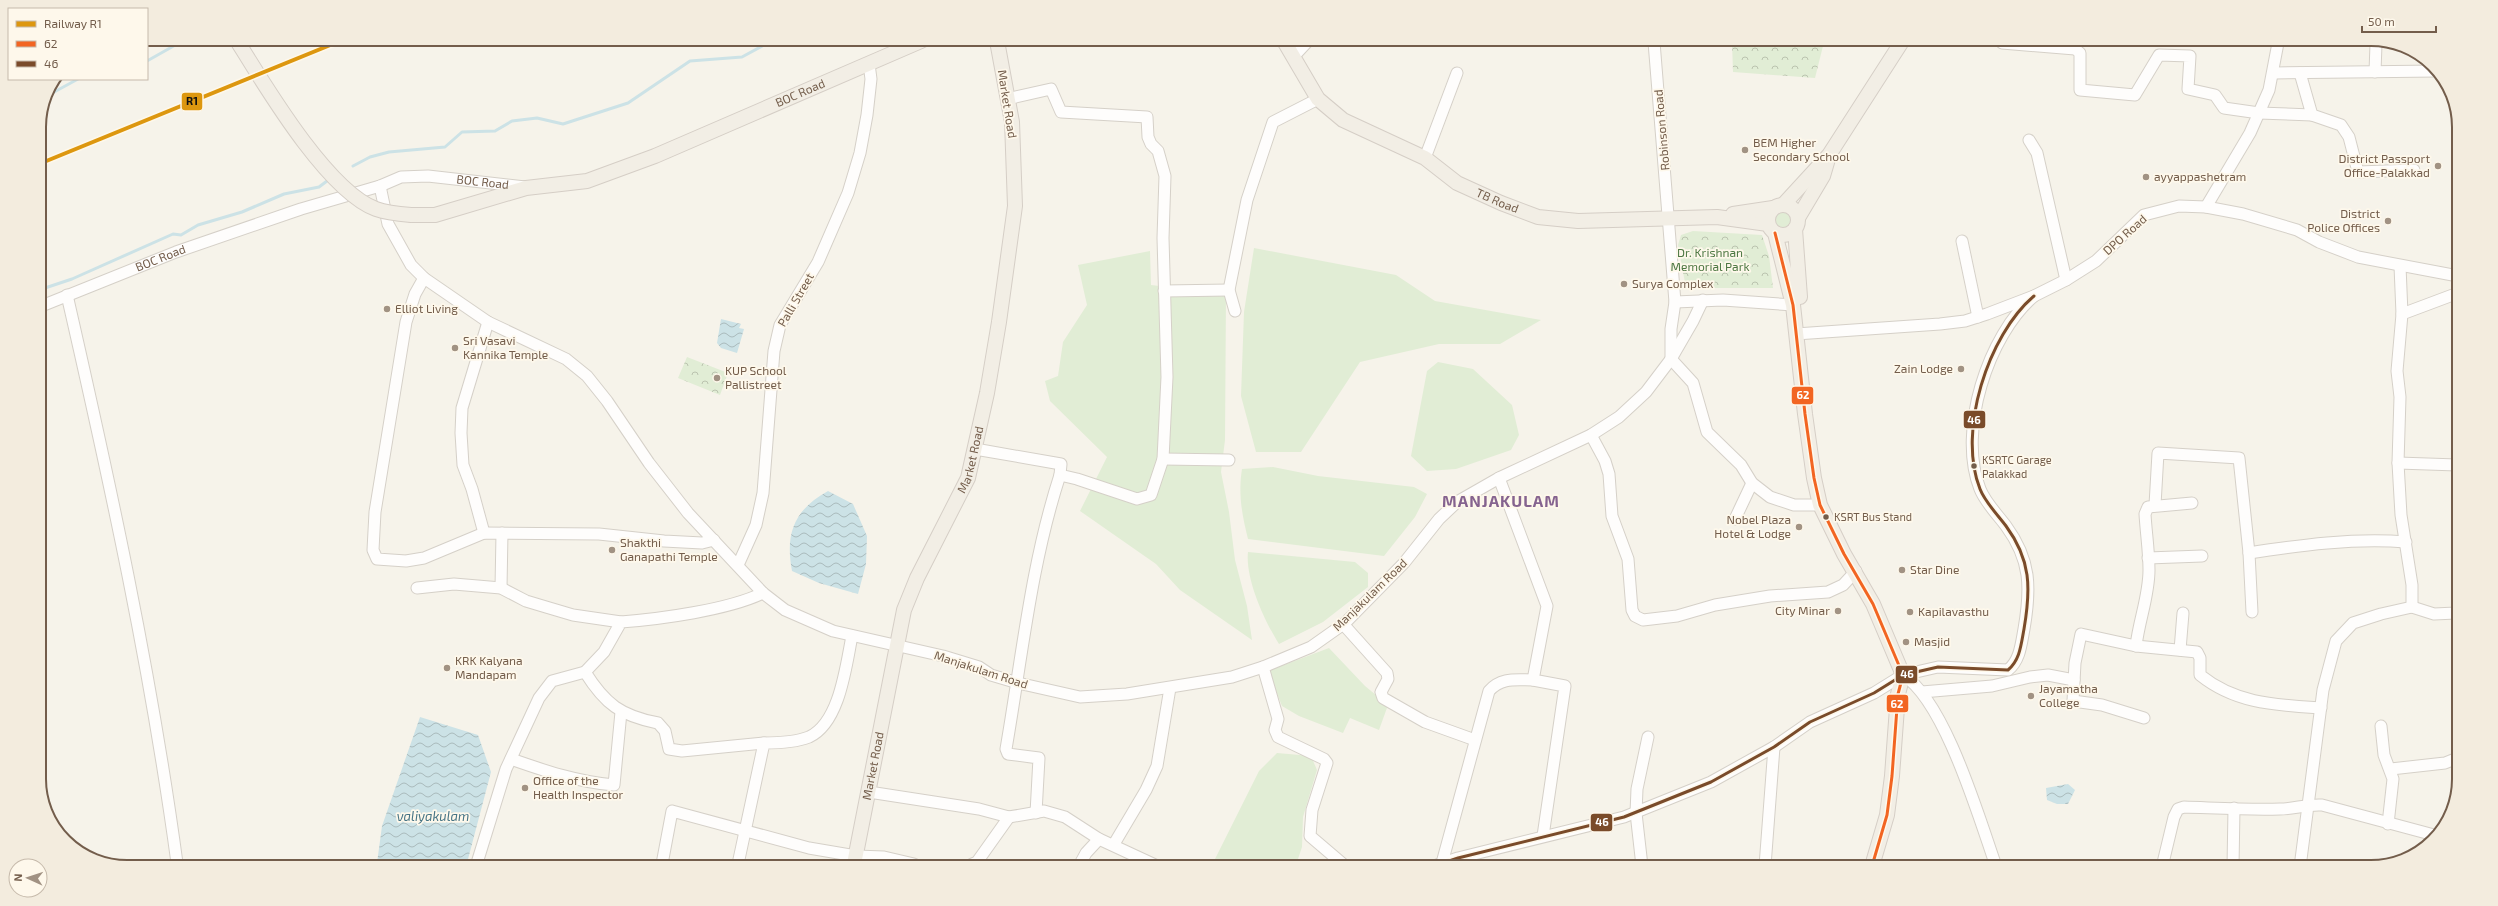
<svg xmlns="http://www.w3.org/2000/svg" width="2498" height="906" font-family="'Exo 2',sans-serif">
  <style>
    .green { fill: #e1edd5 }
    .park { fill: url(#park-crowns) }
    .water { fill: url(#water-waves) }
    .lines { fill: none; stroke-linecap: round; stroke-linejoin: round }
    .stream { stroke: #cce2e6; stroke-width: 3 }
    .minor-casing { stroke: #d5d0c8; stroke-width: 13 }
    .major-casing { stroke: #d5cec6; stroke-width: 16 }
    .minor { stroke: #fefdfc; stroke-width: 11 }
    .major { stroke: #f2eee5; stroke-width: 14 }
    .major-bridge-casing { stroke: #d5cec6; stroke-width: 16; stroke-linecap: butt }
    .major-bridge { stroke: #f2eee5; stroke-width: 14 }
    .bus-1-casing { stroke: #fef8eb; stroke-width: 6 }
    .bus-2-casing { stroke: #fef8eb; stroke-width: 6 }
    .bus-1 { stroke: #f26522; stroke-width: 3 }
    .bus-2 { stroke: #7a4b2a; stroke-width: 3 }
    .rail-1-casing { stroke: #fef8eb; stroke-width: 7 }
    .rail-1 { stroke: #dd970f; stroke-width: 4 }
    .poi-dot { fill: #a19283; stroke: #fef8eb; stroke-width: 1.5 }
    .bus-dot { fill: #735d4b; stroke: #fef8eb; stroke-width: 1.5 }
    .labels { text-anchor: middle; stroke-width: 3.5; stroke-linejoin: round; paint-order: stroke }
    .bus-label { font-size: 11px; fill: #735d4b; stroke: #fef8eb; text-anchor: start }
    .street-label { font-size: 12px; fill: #735d4b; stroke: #fef8eb }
    .poi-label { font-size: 12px; fill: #735d4b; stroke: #fef8eb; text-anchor: start }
    .park-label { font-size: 12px; fill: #4e7843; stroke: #fef8eb }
    .water-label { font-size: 13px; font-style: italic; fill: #467485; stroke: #fef8eb }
    .district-label { font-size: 16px; font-weight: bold; letter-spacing: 1px; fill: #85638f; stroke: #fef8eb }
    .rim { fill: none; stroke: #735d4b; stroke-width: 2 }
    .line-badge { stroke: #fef8eb; stroke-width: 1.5 }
    .badge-label { font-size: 11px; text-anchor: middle; font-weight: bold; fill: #fff }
    .pale-badge-label { font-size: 11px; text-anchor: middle; font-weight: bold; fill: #111 }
  </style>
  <defs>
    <pattern id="park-crowns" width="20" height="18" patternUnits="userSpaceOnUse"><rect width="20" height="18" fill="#e1edd5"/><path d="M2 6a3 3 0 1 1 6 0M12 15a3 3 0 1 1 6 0" fill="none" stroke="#bbc3af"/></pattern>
    <pattern id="water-waves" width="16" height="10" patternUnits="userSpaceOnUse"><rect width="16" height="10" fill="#cce2e6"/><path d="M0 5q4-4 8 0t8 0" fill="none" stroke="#aababc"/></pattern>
  </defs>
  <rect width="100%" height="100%" fill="#f6f3ea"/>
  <!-- green -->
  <path class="green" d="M1774 219a9 9 0 1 1 18 0a9 9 0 1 1-18 0Z
    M1254,248l142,27 39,26 106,19 -41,24h-61l-79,18 -59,90h-45l-15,-56 3,-84z
    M1150,251l1,34 75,9 -1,146 -4,32 8,40 6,48 12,46 5,34 -72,-50 -24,-26 -76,-53 27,-54 -57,-56 -5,-20 13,-5 5,-34 24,-37 -9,-40z
    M1438,362l35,7 39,36 7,30 -8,15 -55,19 -29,2 -16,-15 16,-85z
    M1273,467l45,9 96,11 13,7 -12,23 -31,39 -136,-17c-6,-24 -10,-45 -6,-70z
    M1248,552l107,10 13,11v14l-45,35 -44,22c-14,-22 -34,-65 -31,-92z
    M1329,648l36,38 23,19 -9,25 -29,-12 -7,15 -44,-17 -17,-10 -14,-35z
    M1277,753l34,3 6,14 -14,47 -1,30 -6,18h-84l47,-94z"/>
  <!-- park -->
  <path class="park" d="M1732,42h92l-9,36 -82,-6z
    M1693,231l69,4 7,21 4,32h-87l-8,-43 3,-10z
    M687,357l41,16 -8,22 -42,-17z"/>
  <!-- water -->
  <path class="water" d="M721,319l20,5 -2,4 5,1 -7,24 -16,-5 -4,-5z
    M828,491l25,13 14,32 -1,28 -8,30 -39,-11 -27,-12c-7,-38 2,-61 36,-80z
    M420,717l58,18 13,37 -24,91h-90l5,-37z
    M2068,784l7,6 -7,14h-11l-10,-4 -1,-12z"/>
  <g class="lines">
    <!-- stream -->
    <path class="stream" d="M147,61l39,-22
      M45,97l33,-18
      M353,166l17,-9 19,-5 56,-5 17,-15 33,-1 17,-10 25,-3 26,6 65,-21 62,-42 52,-4 31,-17
      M39,290l33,-11 101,-45 8,1 17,-10 44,-13 42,-18 35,-7 8,-6"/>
    <!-- minor casing -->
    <g class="minor-casing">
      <g id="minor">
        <path d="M1654,42l21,260 -4,27v30l22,24 14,49 34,33 11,18 18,14 24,8h26"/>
        <path d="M2002,43l73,6 5,4v37l55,5 24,-40 31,1 -2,33 27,6 9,13 35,5 53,2"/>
        <path d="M1294,56l14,-15"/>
        <path d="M2375,72l1,-28"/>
        <path d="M2274,73l163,-2"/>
        <path d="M2300,73l12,42 29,10 8,12 9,35 56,-2"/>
        <path d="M2029,140l8,13 29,127"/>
        <path d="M1425,158l32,-85"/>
        <path d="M380,186l8,38 23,41 13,13 64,44 78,37 21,17 20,25 42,62 39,50 75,80 22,17 48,21 110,25 36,11 12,8 27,8 62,14 47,-3 105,-17 31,-10 48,-20 34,-24 59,-60 35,-44 18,-17 42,-24 92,-43 28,-18 27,-25 25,-33 22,-38 10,-21"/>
        <path d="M2206,207l44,-74 19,-43 9,-47"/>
        <path d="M1962,241l16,76"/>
        <path d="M2400,266l2,48"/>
        <path d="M424,278l-9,16 -9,28 -31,190 -2,38 4,9 29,2 18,-3 60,-25 115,1 65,7 38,2 12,-3"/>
        <path d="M1164,291l65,-1"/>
        <path d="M67,295c43,188 84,376 110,568"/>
        <path d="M1675,302l48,-2 70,5"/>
        <path id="s1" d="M39,307l137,-55 125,-43 79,-23 21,-9 27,-1 97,11"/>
        <path d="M1235,311l-6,-21 18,-90 26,-78 45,-23"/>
        <path d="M1796,334l144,-10 25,-3 22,-7 47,-18 32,-16 30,-19 48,-46 35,-9 27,1 37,7 54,16 22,12 39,15 100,19"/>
        <path d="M1591,435l14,26 4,13 3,42 16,43 4,51 3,6 8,4 34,-4 38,-11 55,-9 58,-4 15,-7 13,-14"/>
        <path d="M975,449l86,15 -1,11 17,4 60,20 14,-4 12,-36 4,-82 -4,-139 2,-62 -7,-25 -7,-7 -3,-7 -1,-20 -86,-5 -10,-23 -44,10"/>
        <path d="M1163,459l66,1"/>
        <path d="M2398,463l59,2"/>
        <path d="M1499,478l48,128 -14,74 32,6 -22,150"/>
        <path d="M2155,505l3,-52 81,5 10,95 3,59"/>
        <path d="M1735,519l17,-36"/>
        <path d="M484,533l-12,-44 -9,-24 -2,-32 1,-25 26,-86"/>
        <path d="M2249,553c52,-8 104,-15 157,-11"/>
        <path d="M2148,558l54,-2"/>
        <path d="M738,565l18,-40 7,-32 11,-142 6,-26 38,-63 30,-69 12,-40 7,-38 4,-36 -2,-15"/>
        <path d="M417,588l37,-4 47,4 25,13 20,6 27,8 48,7"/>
        <path d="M501,588l1,-55"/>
        <path d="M2412,607l22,7 22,-1"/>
        <path d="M1343,624l44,49 1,6 -7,13 2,6 42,24 50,18"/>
        <path d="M2136,646c3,-26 13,-50 13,-76 0,-19 -3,-38 -4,-56l3,-7 44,-4"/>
        <path d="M2180,650l3,-37"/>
        <path d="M1263,667l15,52 -3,11 3,7 46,22 3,4 -15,47 -2,26 34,29"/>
        <path d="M585,672c20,32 36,44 73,51l7,8 4,18 13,2 82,-8"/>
        <path d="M1903,675c42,26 76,143 93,191"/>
        <path d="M1922,692l70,-6 38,-9 18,-2 26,5"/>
        <path d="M2144,718l-42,-13 -29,-4 2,-38 6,-29 55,12 61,6 3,6v17c36,29 76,30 121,33"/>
        <path d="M2381,726l3,29 9,24 -5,45"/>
        <path d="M511,759c34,12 67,23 103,26l7,-73"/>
        <path d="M2391,769l54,-6 10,-4"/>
        <path d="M869,792l110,17 30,8 35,-6 21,6 34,22 56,26"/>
        <path d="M1036,813l3,-55 -31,-4 -2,-5c16,-92 25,-185 54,-274"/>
        <path d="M1114,844l32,-54 11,-24 13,-78"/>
        <path d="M477,863l29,-94 33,-71 13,-17 33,-9 19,-20 17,-30c39,-3 107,-12 142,-29"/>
        <path d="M1442,863l47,-172c12,-14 27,-11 44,-11"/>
        <path d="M662,864l10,-53 137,37 47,8 28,1 30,7"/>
        <path d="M738,864l26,-121c14,0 32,-1 45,-6 31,-14 37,-72 43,-101"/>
        <path d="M972,864l5,-2 32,-45"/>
        <path d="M1080,864l6,-11 13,-14"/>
        <path d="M1437,865l21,-7 166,-41 87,-35 63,-35 36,-25 64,-29 29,-18 35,-8 70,3c12,-10 13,-25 16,-41 7,-41 7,-69 -18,-103 -9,-12 -21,-24 -26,-37 -23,-58 8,-154 54,-193"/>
        <path d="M1642,866l-6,-53 1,-24 11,-52"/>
        <path d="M1765,866l9,-119"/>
        <path d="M2162,867l12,-50 4,-8 6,-2c32,1 64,3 96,2 14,0 27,-5 42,-4l112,30"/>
        <path d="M2233,867l1,-59"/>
        <path d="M2300,867l23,-177 13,-49 17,-18 28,-9 31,-7v-22l-11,-70 -3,-52 2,-66 -3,-26 5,-57 56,-21"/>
      </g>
    </g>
    <!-- major casing -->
    <g class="major-casing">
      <g id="major">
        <path id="s2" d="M1284,41l34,58 25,21 82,38 32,25 44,20 37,14 40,4 139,-4 51,7"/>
        <path d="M1784,204l45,-49 72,-112"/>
        <circle cx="1783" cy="220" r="15"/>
        <path d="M1733,214l40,-6"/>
        <path id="s3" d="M412,215h23l91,-27 61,-7 68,-25 266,-115"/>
        <path d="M1798,218l25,-42 5,-17"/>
        <path d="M1795,229l5,68"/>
        <path d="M1775,233l18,72 12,109 9,64 6,27 24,49 29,50 30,71 -5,19 -6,82 -5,39 -15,51"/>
        <path id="s4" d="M854,864l50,-254 13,-32 51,-100 19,-85 12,-71 16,-116 -3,-84 -15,-81"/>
      </g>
    </g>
    <!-- minor -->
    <use href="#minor" class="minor"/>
    <!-- major -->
    <use href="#major" class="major"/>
    <!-- major-bridge casing -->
    <g class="major-bridge-casing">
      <path id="major-bridge" d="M236,39c28,45 91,152 140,170 11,4 24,5 36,6"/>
    </g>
    <!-- major-bridge -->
    <use href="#major-bridge" class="major-bridge"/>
    <!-- bus-1 casing -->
    <g class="bus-1-casing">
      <path id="bus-1" d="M1775,233l18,72 12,109 9,64 6,27 24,49 29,50 30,71 -5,19 -6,82 -5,39 -15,51"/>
    </g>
    <!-- bus-2 casing -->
    <g class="bus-2-casing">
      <path id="bus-2" d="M1437,865l21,-7 166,-41 87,-35 63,-35 36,-25 64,-29 29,-18 35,-8 70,3c12,-10 13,-25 16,-41 7,-41 7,-69 -18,-103 -9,-12 -21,-24 -26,-37 -23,-58 8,-154 54,-193"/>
    </g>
    <!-- bus-1 -->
    <use href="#bus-1" class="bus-1"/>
    <!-- bus-2 -->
    <use href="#bus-2" class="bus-2"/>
    <!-- rail-1 casing -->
    <g class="rail-1-casing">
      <path id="rail-1" d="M39,164l306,-125"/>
    </g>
    <!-- rail-1 -->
    <use href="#rail-1" class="rail-1"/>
  </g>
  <!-- markers -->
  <g class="poi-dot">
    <circle cx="1745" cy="150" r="4"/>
    <circle cx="2438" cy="166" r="4"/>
    <circle cx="2146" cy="177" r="4"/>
    <circle cx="2388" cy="221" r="4"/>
    <circle cx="1624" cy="284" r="4"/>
    <circle cx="387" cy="309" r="4"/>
    <circle cx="455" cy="348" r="4"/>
    <circle cx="1961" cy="369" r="4"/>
    <circle cx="717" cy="378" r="4"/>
    <circle cx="1799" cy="527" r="4"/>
    <circle cx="612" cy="550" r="4"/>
    <circle cx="1902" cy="570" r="4"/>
    <circle cx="1838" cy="611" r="4"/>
    <circle cx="1910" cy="612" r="4"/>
    <circle cx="1906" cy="642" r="4"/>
    <circle cx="447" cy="668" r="4"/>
    <circle cx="2031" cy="696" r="4"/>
    <circle cx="525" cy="788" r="4"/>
  </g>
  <g class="bus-dot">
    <circle cx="1974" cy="466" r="3.5"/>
    <circle cx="1826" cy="517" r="3.5"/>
  </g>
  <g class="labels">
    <!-- bus labels -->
    <g class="bus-label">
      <text x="1982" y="464">KSRTC Garage<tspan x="1982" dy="14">Palakkad</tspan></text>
      <text x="1834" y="521">KSRT Bus Stand</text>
    </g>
    <!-- street labels -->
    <g class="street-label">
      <text dy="4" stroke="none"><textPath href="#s3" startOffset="410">BOC Road</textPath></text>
      <text transform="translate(1007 104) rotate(81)" y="4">Market Road</text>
      <text transform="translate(1662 130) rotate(-95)" y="4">Robinson Road</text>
      <text dy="4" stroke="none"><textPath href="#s1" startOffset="467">BOC Road</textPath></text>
      <text dy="4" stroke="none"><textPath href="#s2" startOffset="275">TB Road</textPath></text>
      <text transform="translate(2125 235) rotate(-42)" y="4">DPO Road</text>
      <text dy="4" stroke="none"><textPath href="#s1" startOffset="131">BOC Road</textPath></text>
      <text transform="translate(796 300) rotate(-60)" y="4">Palli Street</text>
      <text dy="4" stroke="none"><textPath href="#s4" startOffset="424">Market Road</textPath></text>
      <text transform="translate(1370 595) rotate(-44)" y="4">Manjakulam Road</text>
      <text transform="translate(981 670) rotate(18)" y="4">Manjakulam Road</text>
      <text dy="4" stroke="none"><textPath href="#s4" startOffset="100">Market Road</textPath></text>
    </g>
    <!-- poi labels -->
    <g class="poi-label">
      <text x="1753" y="147">BEM Higher<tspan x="1753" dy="14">Secondary School</tspan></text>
      <text x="2430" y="163" text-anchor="end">District Passport<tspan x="2430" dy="14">Office-Palakkad</tspan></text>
      <text x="2154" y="181">ayyappashetram</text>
      <text x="2380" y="218" text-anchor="end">District<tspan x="2380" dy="14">Police Offices</tspan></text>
      <text x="1632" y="288">Surya Complex</text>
      <text x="395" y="313">Elliot Living</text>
      <text x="463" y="345">Sri Vasavi<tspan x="463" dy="14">Kannika Temple</tspan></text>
      <text x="1953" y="373" text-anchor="end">Zain Lodge</text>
      <text x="725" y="375">KUP School<tspan x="725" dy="14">Pallistreet</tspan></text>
      <text x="1791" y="524" text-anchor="end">Nobel Plaza<tspan x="1791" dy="14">Hotel &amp; Lodge</tspan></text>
      <text x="620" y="547">Shakthi<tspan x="620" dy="14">Ganapathi Temple</tspan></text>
      <text x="1910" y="574">Star Dine</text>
      <text x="1830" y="615" text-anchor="end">City Minar</text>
      <text x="1918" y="616">Kapilavasthu</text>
      <text x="1914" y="646">Masjid</text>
      <text x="455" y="665">KRK Kalyana<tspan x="455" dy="14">Mandapam</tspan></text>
      <text x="2039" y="693">Jayamatha<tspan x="2039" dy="14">College</tspan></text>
      <text x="533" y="785">Office of the<tspan x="533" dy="14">Health Inspector</tspan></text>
    </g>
    <!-- park labels -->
    <g class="park-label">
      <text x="1710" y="257">Dr. Krishnan<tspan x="1710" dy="14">Memorial Park</tspan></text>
    </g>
    <!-- water labels -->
    <g class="water-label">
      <text x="433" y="821">valiyakulam</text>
    </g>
    <!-- district labels -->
    <g class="district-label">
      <text x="1501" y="507">MANJAKULAM</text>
    </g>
  </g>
  <!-- crop -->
  <path d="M0 0H2498V906H0ZM127 46H2371A81 81 0 0 1 2452 127V779A81 81 0 0 1 2371 860H127A81 81 0 0 1 46 779V127A81 81 0 0 1 127 46Z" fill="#f3ecde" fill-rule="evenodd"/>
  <path class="rim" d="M127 46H2371A81 81 0 0 1 2452 127V779A81 81 0 0 1 2371 860H127A81 81 0 0 1 46 779V127A81 81 0 0 1 127 46Z"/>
  <g class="line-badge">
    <rect x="181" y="92" width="22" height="19" rx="4" fill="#dd970f"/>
    <rect x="1791" y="386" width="23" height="19" rx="4" fill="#f26522"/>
    <rect x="1963" y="410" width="23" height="19" rx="4" fill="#7a4b2a"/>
    <rect x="1895" y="665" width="23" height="19" rx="4" fill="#7a4b2a"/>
    <rect x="1886" y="694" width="23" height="19" rx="4" fill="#f26522"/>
    <rect x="1590" y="813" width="23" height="19" rx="4" fill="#7a4b2a"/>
  </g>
  <g class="badge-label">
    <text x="1803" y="399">62</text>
    <text x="1974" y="424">46</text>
    <text x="1907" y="678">46</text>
    <text x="1897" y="708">62</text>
    <text x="1602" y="826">46</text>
  </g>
  <g class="pale-badge-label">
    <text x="192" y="105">R1</text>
  </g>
  <!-- legend -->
  <rect x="8" y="8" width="140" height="72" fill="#fef8eb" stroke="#c6baab"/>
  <rect x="16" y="21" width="20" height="6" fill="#dd970f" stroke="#c6baab"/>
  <text x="44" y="28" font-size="12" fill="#735d4b">Railway R1</text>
  <rect x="16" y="41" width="20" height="6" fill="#f26522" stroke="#c6baab"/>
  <text x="44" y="48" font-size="12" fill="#735d4b">62</text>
  <rect x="16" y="61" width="20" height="6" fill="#7a4b2a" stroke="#c6baab"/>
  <text x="44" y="68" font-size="12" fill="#735d4b">46</text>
  <!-- north arrow -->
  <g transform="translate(28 878) rotate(273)"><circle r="19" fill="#fef8eb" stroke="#c6baab"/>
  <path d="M0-3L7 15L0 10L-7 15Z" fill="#a19283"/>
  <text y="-6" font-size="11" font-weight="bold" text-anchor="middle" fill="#735d4b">N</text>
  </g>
  <!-- scale -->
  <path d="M2362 26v6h74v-6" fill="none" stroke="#735d4b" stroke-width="2"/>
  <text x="2368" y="26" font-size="12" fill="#735d4b" stroke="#fef8eb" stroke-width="3" paint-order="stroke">50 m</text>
</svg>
